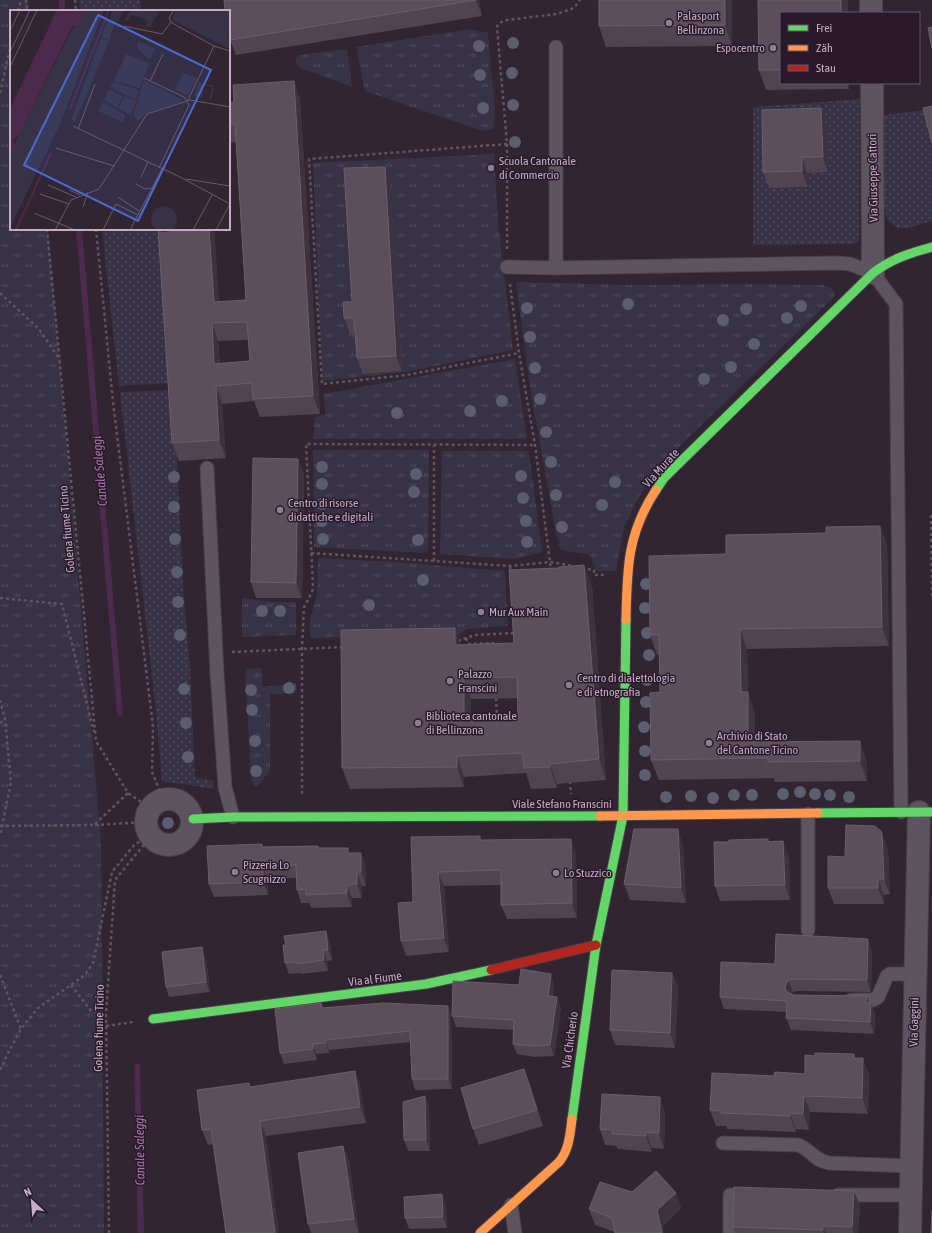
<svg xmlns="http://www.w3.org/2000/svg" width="932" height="1233" font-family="'Asap Condensed',sans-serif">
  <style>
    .grass { fill: url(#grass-dots) }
    .park { fill: url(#park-tufts) }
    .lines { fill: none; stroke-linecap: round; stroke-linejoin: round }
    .stream { stroke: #4c2a4e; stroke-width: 6 }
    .lane-casing { stroke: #494049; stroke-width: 15 }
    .street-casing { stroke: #494049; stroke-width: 24 }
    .fast-casing { stroke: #494049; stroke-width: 11 }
    .slow-casing { stroke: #494049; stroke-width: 11 }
    .jam-casing { stroke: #494049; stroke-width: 11 }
    .path { stroke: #5f5561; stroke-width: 2.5; stroke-dasharray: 3 3; stroke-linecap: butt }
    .lane { stroke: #5e545f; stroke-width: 13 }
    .street { stroke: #5e545f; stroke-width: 22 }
    .fast { stroke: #63d668; stroke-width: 9 }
    .slow { stroke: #ff974d; stroke-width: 9 }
    .jam { stroke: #b3261e; stroke-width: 9 }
    .path-bridge { stroke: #5f5561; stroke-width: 2.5; stroke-dasharray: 3 3; stroke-linecap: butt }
    .tree { fill: #5a5e6f }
    .wall { fill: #4f4450; fill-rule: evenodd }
    .shaded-wall { fill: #3d333e }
    .building { fill: #5b4f5c; stroke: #6b5e6c; fill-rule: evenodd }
    .poi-dot { fill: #8f7d90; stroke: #29192a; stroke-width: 1.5 }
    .labels { text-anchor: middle; stroke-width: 3; stroke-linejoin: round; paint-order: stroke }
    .poi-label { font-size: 12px; fill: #c2adc3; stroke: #29192a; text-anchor: start }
    .street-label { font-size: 12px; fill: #c2adc3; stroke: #29192a }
    .water-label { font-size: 13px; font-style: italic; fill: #a875ab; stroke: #29192a }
    .inset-river { fill: none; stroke: #4c2a4e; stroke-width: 2 }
    .inset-road { fill: none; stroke: #6a5b6b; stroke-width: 1 }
    .view { fill: #4e6ad2; fill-opacity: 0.15; stroke: #4e6ad2; stroke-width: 2 }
    .inset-edge { fill: none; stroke: #c2adc3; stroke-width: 2 }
  </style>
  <defs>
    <pattern id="grass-dots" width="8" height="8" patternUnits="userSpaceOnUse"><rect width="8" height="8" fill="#373246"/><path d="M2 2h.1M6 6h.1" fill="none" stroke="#524d5f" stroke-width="1.8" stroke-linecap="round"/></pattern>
    <pattern id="park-tufts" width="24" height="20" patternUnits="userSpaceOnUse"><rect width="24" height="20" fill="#373246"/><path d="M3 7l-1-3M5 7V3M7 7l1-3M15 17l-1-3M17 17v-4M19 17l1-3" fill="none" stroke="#524d5f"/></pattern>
  </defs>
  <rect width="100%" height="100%" fill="#302530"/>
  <!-- grass -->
  <path class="grass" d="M79,0h61l1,11h-61z
    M860,99l-1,142 -6,3 -100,1v-138z
    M932,109v10l-6,1 6,24v77l-24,7h-10l-11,-8 -3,-13v-92z
    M102,229h62l10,154 -55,3z
    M172,390l5,68 6,126 7,84 5,110 18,2 1,9 -52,-8 -6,-70 -36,-319z"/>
  <!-- park -->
  <path class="park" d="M0,0h28l1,11h-18v218h37l53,612 3,392h-104z
    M470,29l18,4 7,76 -2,20 -10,2 -118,-40 -9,-44z
    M347,49l5,38 -54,-20 -3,-6 4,-6z
    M494,154l4,66 15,130 -106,22 -85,9 -9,-218z
    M516,282l114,3 118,-1 75,1c6,2 13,3 12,11l-155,150 -33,37 -12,21 -11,24 -8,43h-18l-4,-5 -4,-11 -29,-5 -5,-16 -26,-147z
    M515,359l12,80h-214l2,-22 11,-3 -3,-20z
    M313,450h116l-1,100 -5,3 -109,-6z
    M442,451h87l13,101 -28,7 -74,-5z
    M318,558l75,4 112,9 3,55 -41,3 -9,6 -148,3v-19l7,-24z
    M242,598l34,4h20v33l-54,2z
    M262,668v19l34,-4 1,10 -27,1v77l-13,16 -3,-1 -3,-10 -6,-107z"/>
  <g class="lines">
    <!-- stream -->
    <path class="stream" d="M62,0v11
      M79,229l41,484
      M137,1067l4,166"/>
    <!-- lane casing -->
    <g class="lane-casing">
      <path id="lane" d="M507,267l49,1 281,-5 13,1 23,9 23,31 5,508
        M556,268v-221
        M207,468l10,205 8,114 8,30
        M808,814v116
        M851,1000h22l5,-3 9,-21 3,-2h25
        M723,1143l75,2c14,5 15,15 31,18l82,3
        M838,1195h72
        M511,1205l4,28
        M730,1233v-38h20"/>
    </g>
    <!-- street casing -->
    <g class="street-casing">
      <path id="street" d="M871,0v13
        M872,83l1,190
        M146 822a23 23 0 1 1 46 0a23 23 0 1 1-46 0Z
        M910,1233l9,-421"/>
    </g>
    <!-- fast casing -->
    <g class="fast-casing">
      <path id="fast" d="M656,490l8,-12 209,-205c18,-14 37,-20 59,-26
        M818,813l114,-1
        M193,819l40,-2 367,-1
        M153,1019l273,-35 65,-14
        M572,1119l24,-174 27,-129 3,-196"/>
    </g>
    <!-- slow casing -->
    <g class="slow-casing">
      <path id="slow" d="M626,620c1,-51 1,-86 30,-130
        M600,816l218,-3
        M480,1233l79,-71c10,-12 11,-27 13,-43"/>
    </g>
    <!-- jam casing -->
    <g class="jam-casing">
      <path id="jam" d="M491,970l105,-25"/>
    </g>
    <!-- path -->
    <path class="path" d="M26,0l1,11
      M75,0l1,11
      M18,11l3,-11
      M0,93l11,-49
      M507,144l-198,15 13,225 85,-9 112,-22
      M47,229l49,512 32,52 22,15
      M96,229l17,173 40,324 -1,46 11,27
      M507,249v-105l-10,-117 2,-4 8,-3 50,-6 17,-6 6,-8
      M510,284l9,69 16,92 16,125
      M0,293l39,36 21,31
      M931,515l1,81
      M311,553l199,13 41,-4 23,4
      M434,561v-116
      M510,566l1,7
      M582,568l12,2v5h11
      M0,598l62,6 32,128
      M466,638l2,6 25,-1 1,4
      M458,641l17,-6 39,-2v-1
      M232,652l111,-5
      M496,698l1,21
      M0,700l5,19 6,63 -11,54
      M0,723l5,-4
      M570,781l1,13
      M302,794v-145l2,-42 8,-15 1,-5 -7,-143 229,1
      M95,824l33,-31
      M95,825l51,-3
      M0,975l21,54
      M71,985l20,26 15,2
      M106,1026l27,-4
      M0,1070l9,-19 12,-22 17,-21 47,-33 8,-12 19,-91 23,-28 13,-6
      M109,1233l-3,-220 9,-133 36,-44"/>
    <!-- lane -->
    <use href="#lane" class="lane"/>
    <!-- street -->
    <use href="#street" class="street"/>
    <!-- fast -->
    <use href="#fast" class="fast"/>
    <!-- slow -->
    <use href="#slow" class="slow"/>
    <!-- jam -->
    <use href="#jam" class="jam"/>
    <!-- path-bridge -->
    <path class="path-bridge" d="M0,826l95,-1"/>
  </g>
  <!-- trees -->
  <g class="tree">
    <circle cx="513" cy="43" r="6"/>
    <circle cx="479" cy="46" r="6"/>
    <circle cx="512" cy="73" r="6"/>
    <circle cx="480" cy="75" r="6"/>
    <circle cx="513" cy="105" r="6"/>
    <circle cx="483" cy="108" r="6"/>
    <circle cx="515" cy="142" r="6"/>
    <circle cx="628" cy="304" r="6"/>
    <circle cx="801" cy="306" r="6"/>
    <circle cx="527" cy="308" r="6"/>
    <circle cx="746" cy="309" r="6"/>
    <circle cx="787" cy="318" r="6"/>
    <circle cx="723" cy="320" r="6"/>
    <circle cx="530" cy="337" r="6"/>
    <circle cx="754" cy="344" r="6"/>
    <circle cx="731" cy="367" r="6"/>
    <circle cx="535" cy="368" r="6"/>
    <circle cx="704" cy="379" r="6"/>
    <circle cx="540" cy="399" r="6"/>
    <circle cx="502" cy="401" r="6"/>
    <circle cx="470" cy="411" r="6"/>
    <circle cx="397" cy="413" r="6"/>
    <circle cx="546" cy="432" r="6"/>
    <circle cx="551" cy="462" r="6"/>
    <circle cx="322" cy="467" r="6"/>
    <circle cx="416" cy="474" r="6"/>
    <circle cx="521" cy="476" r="6"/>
    <circle cx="174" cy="477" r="6"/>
    <circle cx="615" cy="482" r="6"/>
    <circle cx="322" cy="484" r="6"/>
    <circle cx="414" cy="492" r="6"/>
    <circle cx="556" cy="495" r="6"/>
    <circle cx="523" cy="498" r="6"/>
    <circle cx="323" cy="504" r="6"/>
    <circle cx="602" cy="505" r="6"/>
    <circle cx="174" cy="507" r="6"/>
    <circle cx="322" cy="521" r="6"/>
    <circle cx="526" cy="521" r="6"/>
    <circle cx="562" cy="527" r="6"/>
    <circle cx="175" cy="539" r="6"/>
    <circle cx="323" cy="539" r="6"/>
    <circle cx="418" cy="540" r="6"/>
    <circle cx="527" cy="542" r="6"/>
    <circle cx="177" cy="572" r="6"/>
    <circle cx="423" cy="580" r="6"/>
    <circle cx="646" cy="584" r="6"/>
    <circle cx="178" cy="602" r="6"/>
    <circle cx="369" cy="605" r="6"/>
    <circle cx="645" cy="608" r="6"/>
    <circle cx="262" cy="611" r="6"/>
    <circle cx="280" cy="611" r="6"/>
    <circle cx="647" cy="633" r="6"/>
    <circle cx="180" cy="635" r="6"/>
    <circle cx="649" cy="655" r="6"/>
    <circle cx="647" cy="680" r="6"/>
    <circle cx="289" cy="688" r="6"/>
    <circle cx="184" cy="689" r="6"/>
    <circle cx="251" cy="690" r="6"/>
    <circle cx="646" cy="702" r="6"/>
    <circle cx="252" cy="710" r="6"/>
    <circle cx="186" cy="723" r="6"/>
    <circle cx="644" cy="727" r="6"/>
    <circle cx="255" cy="741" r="6"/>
    <circle cx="645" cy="751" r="6"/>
    <circle cx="188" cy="757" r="6"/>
    <circle cx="256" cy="771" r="6"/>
    <circle cx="645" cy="775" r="6"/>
    <circle cx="800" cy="792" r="6"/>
    <circle cx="783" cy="794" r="6"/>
    <circle cx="815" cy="794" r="6"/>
    <circle cx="734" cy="795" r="6"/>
    <circle cx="752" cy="795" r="6"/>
    <circle cx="830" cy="795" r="6"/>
    <circle cx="691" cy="796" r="6"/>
    <circle cx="666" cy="797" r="6"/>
    <circle cx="849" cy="797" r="6"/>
    <circle cx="713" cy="798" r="6"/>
    <circle cx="168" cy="823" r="6"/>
  </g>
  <!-- wall -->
  <path class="wall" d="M479,0l3,16 -246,39 -6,-15 -1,-29z
    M599,0h133v46l-126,1 -7,-21z
    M758,0h90v13h-67v70h68v6l-83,1 -7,-20z
    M294,81l6,18 20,315 -60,3 -6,-16 -32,3 4,54 -47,3 -7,-18 -14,-214h56l5,73 27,-2 -10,-158 -7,1v-40l5,-1zM248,340l2,21 -30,2 -2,-22z
    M821,108l6,16 1,48 -21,1 1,14 -39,1 -6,-16z
    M385,167l5,15 12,189 -39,3 -6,-16 -2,-24h-5l-6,-16 8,-16z
    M298,459l6,15 -2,124h-46l-5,-16z
    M880,526l7,19 2,101 -142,3 1,44 7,19v30l112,19v20l-92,1 -1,-4 -115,2 -8,-20 9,-68v-37h-3l-7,-20 76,-81 100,-21z
    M592,585l14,195 -49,4v4l-26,1 -5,-16 -62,4v10l-114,2 -8,-21 119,-123 53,-2zM517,698l1,19 -47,1v-19z
    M881,831l7,20 2,43 -6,1v9h-50l-6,-16 17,-31z
    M411,837l70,3 95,13 1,65 -70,1 -6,-14v-20l-57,1 5,66 -43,4 -5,-15 12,-39z
    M768,839l1,3 14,-1 6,16 1,43 -70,1 -5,-15 14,-44z
    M262,844l1,3 55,-1 1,2 31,5h11l5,14v19h-4v12h-10v9l-41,1 -2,-5h-8l-4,-13 -1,-12 -29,1 1,16 -54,2 -5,-13z
    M683,845l3,58 -56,-3 -6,-16z
    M326,931l4,11 2,18 -5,1 1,10 -27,3v-1l-12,1 -4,-11 1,-18z
    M872,951l-1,41 -74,-1 -4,1 -2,2 2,1 74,1 2,7h2l4,12 -1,19 -83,-4 -5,-12 1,-6 -63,-3 -4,-12z
    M206,958l4,34 -41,5 -3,-10z
    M672,973l6,15 -3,60 -60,-3 -5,-15z
    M519,985h35l-1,11 8,12 -7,48 -19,1 -18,-3 -4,-10 1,-14 -58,-3 -4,-11z
    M321,1003l2,5 125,-2 3,10 1,73 -37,1 -3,-11 -1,-37 -82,8v3l-13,1 1,6 -33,4 -4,-11z
    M854,1054l1,4 14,16 -1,40 -58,-2 -1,18 -13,-1v3l-69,-3 -1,-3h-10l-6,-16 64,-34 31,-2 10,-18z
    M355,1071l5,15 6,37 -100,13 -58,9 -6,-15 49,-43z
    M530,1084l13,42 -64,19 -6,-16z
    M425,1096l4,11 1,44h-22l-4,-11z
    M660,1097l5,16 -1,36 -12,-1v4l-34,-3 -2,-3 -11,-1 -5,-16z
    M343,1146l6,16 10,71h-48l-3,-9z
    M854,1191l6,15 -2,27h-123l-2,-6z
    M632,1192l44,1 5,15 -18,18 -48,6 -20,-7 -6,-16z
    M446,1205l1,23 -38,1 -4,-11z"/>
  <!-- shaded-wall -->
  <path class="shaded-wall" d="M476,0h3l3,16z
    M725,0h7v46l-7,-21z
    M841,0h7v13h-7z
    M294,81l6,18 20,315 -7,-18z
    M847,83h2v6z
    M821,108l6,16 1,48 -5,-15z
    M802,157l5,16 1,14 -6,-16z
    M385,167l5,15 12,189 -6,-15z
    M209,229h5l6,91 -6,-18z
    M212,323l6,18 3,41 -7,-18z
    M216,386l6,18 4,54 -7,-18z
    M298,459l6,15 -2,124 -6,-15z
    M880,526l7,19 2,101 -7,-19z
    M584,565l8,20 14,195 -7,-21z
    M455,628l7,21 -7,-4z
    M740,629l7,20 1,44 7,19v46l-7,-16 -7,-50z
    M464,678l7,21v39l-7,-20z
    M860,741l7,20v20l-7,-20z
    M457,756l7,21v10l-7,-20z
    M550,764l7,20v4l-7,-21z
    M678,829l5,16 3,58 -5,-15z
    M881,831l7,20 2,43 -6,-15z
    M571,839l5,14 1,65 -5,-15z
    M783,841l6,16 1,43 -5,-15z
    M361,853l5,14v19l-5,-14z
    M263,866l4,13 1,16 -5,-13z
    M357,872l5,14v12l-5,-14z
    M438,872l6,14 5,66 -5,-14z
    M878,879l6,16v9l-6,-16z
    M347,885l5,13v9l-5,-14z
    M326,931l4,11 2,18 -4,-10z
    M868,939l4,12 -1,41 -4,-12z
    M202,947l4,11 4,34 -4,-10z
    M323,950l4,11 1,10 -4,-11z
    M672,973l6,15 -3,60 -5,-15z
    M551,974l3,11 -3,21 -3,-10z
    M788,980l5,12 -4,7 -4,-12z
    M867,996l3,11 1,-4 4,12 -1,19 -4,-12 -4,-19z
    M557,997l4,11 -7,48 -4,-11z
    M448,1006l3,10 1,73 -4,-10z
    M325,1040l4,10v3l-3,-10z
    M312,1044l4,10 1,6 -4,-11z
    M863,1058l6,16 -1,40 -6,-16z
    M524,1069l6,15 13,42 -6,-16z
    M355,1071l5,15 6,37 -6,-16z
    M425,1096l4,11 1,44 -4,-11z
    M804,1096l6,16 -1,18 -6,-16z
    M660,1097l5,16 -1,36 -5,-16z
    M790,1113l6,16v3l-6,-16z
    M260,1121l6,15 13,97h-4z
    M646,1132l6,16v4l-6,-16z
    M343,1146l6,16 10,71 -5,-14z
    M854,1191l6,15 -2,27h-4l-2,-6z
    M676,1193l5,15 -18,18 1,7h-2l-5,-23z
    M442,1194l4,11 1,23 -4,-11z
    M823,1226l3,7h-2l-1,-3z"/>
  <!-- building -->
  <path class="building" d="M224,0h252l-246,40 -1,-6v-23h-4z
    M599,0h126v25l-126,1z
    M758,0h83v13h-60v57h-22z
    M932,27v21l-4,-20z
    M294,81l19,315 -60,3 -1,-16 -36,3 3,54 -47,3 -14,-214h51l5,73 32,-2 -11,-176h-6v-21l5,-1 -1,-17zM247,322l3,39 -36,3 -2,-41z
    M932,106v37l-9,-35z
    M821,108l2,49h-21v14l-39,1 -1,-62z
    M385,167l11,189 -39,2 -3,-40h-10l-1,-16h9l-8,-134z
    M253,458l45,1 -2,124 -45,-1z
    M880,526l2,101 -142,2 1,63h7v50l112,-1v20l-92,1v-4l-117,2 -1,-67 10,-1 -1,-57h-9l-1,-79 77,-2v-19l100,-2v-6z
    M584,565l15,194 -49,5v3l-26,1 -2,-15 -65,3v11l-115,1 -1,-138 114,-2v17l59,-2 -5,-73 50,-2v-1zM517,677l1,40 -54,1v-40z
    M846,825l29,1 6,5 1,4 2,44h-6v9h-50v-32l17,1z
    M634,829h44l3,59 -57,-4z
    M480,836v4l91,-1 1,64 -71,2v-35l-63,2 6,66 -43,3 -3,-38 15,-1 -2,-65z
    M768,839v3l15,-1 2,44 -70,1 -1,-44h15v-2z
    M262,844v3l56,-1v2h30v5h13v19h-4v12l-10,1v8l-41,2v-6l-9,1 -1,-25 -33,1v16l-54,2 -2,-38z
    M326,931l2,19h-5l1,10 -27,4v-2l-12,1 -2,-18h3l-2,-9z
    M776,934l92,5 -1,41 -74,-1 -5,1 -3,7 1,4 7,4 74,1 -1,7h5l-1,19 -84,-4 1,-17 -67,-4 1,-35 54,2z
    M202,947l4,35 -40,5 -4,-35z
    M521,969l30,5 -3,22 9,1 -7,48 -19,1 -18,-2 1,-24 -62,-4 1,-35 66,4z
    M612,970l60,3 -2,60 -60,-3z
    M321,1003l1,5 61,-5 65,3v73h-36l-2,-48 -85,9 1,3 -14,1 1,5 -33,4 -5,-44z
    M815,1053l39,1v4h9l-1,40 -58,-2 -1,18 -13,-1v3l-69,-3 1,-2 -12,-1 2,-37 62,3 1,-4 30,2v-19l10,1z
    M524,1069l13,41 -64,19 -12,-41z
    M355,1071l5,36 -100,14 15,112h-49l-15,-104 -9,1 -5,-40 52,-7 1,4z
    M602,1094l58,3 -1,36 -13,-1v4l-34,-2 1,-4 -13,-1z
    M425,1096l1,44h-22l-1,-38z
    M343,1146l11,73 -46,5 -10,-71z
    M656,1171l20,22 -19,17 5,23h-47l-3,-15 -23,-9 11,-27 32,10z
    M734,1187l120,4 -2,36 -29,-1v4l-90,-3z
    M442,1194l1,23 -38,1 -1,-21z
    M932,1211v22h-1z"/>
  <!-- markers -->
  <g class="poi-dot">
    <circle cx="669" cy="23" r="4"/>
    <circle cx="773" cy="48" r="4"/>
    <circle cx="491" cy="168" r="4"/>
    <circle cx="280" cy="510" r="4"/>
    <circle cx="481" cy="612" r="4"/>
    <circle cx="450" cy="681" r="4"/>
    <circle cx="569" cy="685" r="4"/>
    <circle cx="418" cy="723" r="4"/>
    <circle cx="709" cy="743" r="4"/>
    <circle cx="235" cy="872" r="4"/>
    <circle cx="556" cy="873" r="4"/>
  </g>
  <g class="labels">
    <!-- poi labels -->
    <g class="poi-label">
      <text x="677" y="20">Palasport<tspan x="677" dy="14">Bellinzona</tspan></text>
      <text x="765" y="52" text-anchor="end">Espocentro</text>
      <text x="499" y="165">Scuola Cantonale<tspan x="499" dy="14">di Commercio</tspan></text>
      <text x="288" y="507">Centro di risorse<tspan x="288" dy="14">didattiche e digitali</tspan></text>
      <text x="489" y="616">Mur Aux Main</text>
      <text x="458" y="678">Palazzo<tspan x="458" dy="14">Franscini</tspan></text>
      <text x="577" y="682">Centro di dialettologia<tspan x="577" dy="14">e di etnografia</tspan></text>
      <text x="426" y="720">Biblioteca cantonale<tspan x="426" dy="14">di Bellinzona</tspan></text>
      <text x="717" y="740">Archivio di Stato<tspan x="717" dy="14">del Cantone Ticino</tspan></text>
      <text x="243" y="869">Pizzeria Lo<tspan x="243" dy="14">Scugnizzo</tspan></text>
      <text x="564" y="877">Lo Stuzzico</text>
    </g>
    <!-- street labels -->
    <g class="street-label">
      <text transform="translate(873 178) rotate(-91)" y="4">Via Giuseppe Cattori</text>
      <text transform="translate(661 468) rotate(-48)" y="4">Via Murate</text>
      <text transform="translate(67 529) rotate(-95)" y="4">Golena fiume Ticino</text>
      <text x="562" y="808">Viale Stefano Franscini</text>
      <text transform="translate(375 979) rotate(-7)" y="4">Via al Fiume</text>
      <text transform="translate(914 1022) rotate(-89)" y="4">Via Gaggini</text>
      <text transform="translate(99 1028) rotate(-89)" y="4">Golena fiume Ticino</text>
      <text transform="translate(570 1040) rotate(-82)" y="4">Via Chicherio</text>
    </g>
    <!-- water labels -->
    <g class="water-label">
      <text transform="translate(99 471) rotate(-95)" y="5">Canale Saleggi</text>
      <text transform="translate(139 1150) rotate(-91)" y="5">Canale Saleggi</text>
    </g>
  </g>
  <!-- overview -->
  <g transform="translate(10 10)">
    <rect width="220" height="220" fill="#302530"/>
    <path d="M102,0l11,1 -5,11 -8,-4zM98,9l7,3 -6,18 -8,-3zM91,28l8,3 -13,31 -7,-3zM79,60l7,3 -21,48 2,3 -6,-4zM173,63l14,5 -9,18 -13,-6zM189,72l15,4 -2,14 -3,-1 3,-12 -8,-2 -2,13 -8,-2z" fill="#373246"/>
    <path d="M72,0h22l-44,114 -50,104v-75zM121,0h29l-10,17 -4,-1 2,-4 -3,-3 -14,-4 -4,6 -3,-1zM166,0h54v39l-58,-29zM128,32l17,6 -5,12 -13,-12zM116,44l23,9 -9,25 -26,-7zM134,70l37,19 1,2 -37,13 -6,7 -2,-1 -4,-5zM104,72l25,8 -3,10 -26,-13zM99,79l14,7 -6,12 -13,-8zM115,86l11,5 -5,14 -13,-6zM93,92l22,13 -2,7 -25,-11zM141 209a13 13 0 1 1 26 0a13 13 0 1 1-26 0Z" fill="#373246"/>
    <path d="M47,0h27v2l-4,13h-7l-53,108 -8,8 5,5 -7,13v-50z" fill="#4c2a4e"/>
    <path class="inset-river" d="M60,99l39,-99M6,220l35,-77"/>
    <path class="inset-road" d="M164,0l-5,8 3,5 42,23 16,5M114,16l38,8 9,-12M0,21l10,-21M0,42l20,-42M0,57l27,-57M134,68l40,19 5,8 -30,63M140,71l13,-27M178,90l26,-54M63,116l109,52 48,26M68,119l17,-45M46,138l58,18M131,167l7,-15M176,169l44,7M126,174l9,5 6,-1M38,175l28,12M59,180l11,5M30,184l29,10M108,187l21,14M73,197l5,-15M24,203l41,17M45,220l16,-30 28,-11 48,-75 43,-14 40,7M93,220l13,-26 22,11M120,220l32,-61M183,220l19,-35M206,220l14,-26"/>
    <path class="view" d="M88,5l113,55 -73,151 -114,-56z"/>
    <rect width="220" height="220" class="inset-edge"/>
  </g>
  <!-- legend -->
  <rect x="780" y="12" width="140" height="72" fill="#29192a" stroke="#665467"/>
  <rect x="788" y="25" width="20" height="6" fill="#63d668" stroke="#665467"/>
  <text x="816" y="32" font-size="12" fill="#c2adc3">Frei</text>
  <rect x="788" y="45" width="20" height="6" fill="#ff974d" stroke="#665467"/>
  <text x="816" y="52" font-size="12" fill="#c2adc3">Zäh</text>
  <rect x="788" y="65" width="20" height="6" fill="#b3261e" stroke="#665467"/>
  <text x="816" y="72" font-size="12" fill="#c2adc3">Stau</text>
  <!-- north arrow -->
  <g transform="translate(32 1201) rotate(334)" stroke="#29192a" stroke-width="3" paint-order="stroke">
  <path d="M0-3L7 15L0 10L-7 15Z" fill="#c2adc3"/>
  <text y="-6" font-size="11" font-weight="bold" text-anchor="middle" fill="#c2adc3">N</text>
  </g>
</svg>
